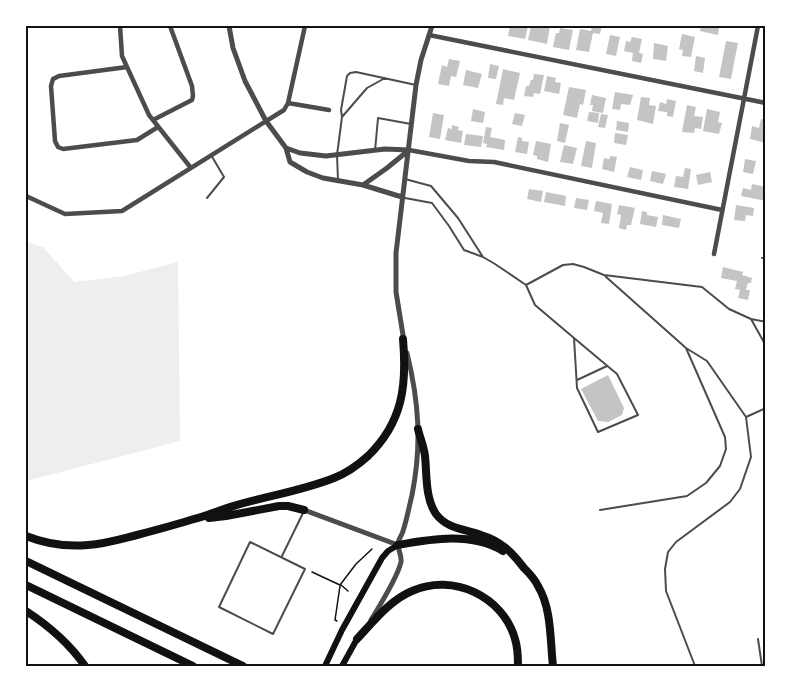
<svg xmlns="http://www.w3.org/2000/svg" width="791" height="692" font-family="Lora,serif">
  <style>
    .green { fill: #eee }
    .building { fill: #c4c4c4 }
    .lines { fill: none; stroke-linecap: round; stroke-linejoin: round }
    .path { stroke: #111; stroke-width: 1.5 }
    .service { stroke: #4c4c4c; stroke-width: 2 }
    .minor { stroke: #4c4c4c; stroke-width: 4.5 }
    .tertiary { stroke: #4c4c4c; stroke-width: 5 }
    .secondary { stroke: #111; stroke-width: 6 }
    .motorway { stroke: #111; stroke-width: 8 }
    .neatline { fill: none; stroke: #111; stroke-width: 2 }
  </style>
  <rect width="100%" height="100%" fill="#fff"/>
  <!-- green -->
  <path class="green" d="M26,242l17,5 31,35 50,-6 54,-14 2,179 -154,40z"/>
  <!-- building -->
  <path class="building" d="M510,26h18l-3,13 -17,-3z
    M531,26h19l-3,18 -19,-4z
    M592,26h10l-2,8 -7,-1 -4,19 -13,-2 4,-21 11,2z
    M701,26l18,1 -1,8 -18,-4z
    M560,28l13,2 -4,20 -16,-3 3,-14h3z
    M682,34l13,3 -4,20 -9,-1 1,-6 -4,-1z
    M610,35l10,2 -4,19 -10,-2z
    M632,37l10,2 -3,14 4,1 -2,9 -9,-2 1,-8 -9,-2 2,-10 4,1z
    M726,41l12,2 -7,36 -12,-2z
    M654,43l14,3 -2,15 -13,-2z
    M696,56l9,2 -2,15 -9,-2z
    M449,59l11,2 -4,16 -5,-1 -2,10 -11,-2 4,-19 5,2z
    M490,64l9,2 -3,13 -8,-1z
    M503,69l17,4 -6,27 -10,-2 -1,7 -7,-1z
    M466,70l16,4 -4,14 -15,-3z
    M534,74l10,1 -4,19 -6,-1 -1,4 -9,-1 2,-10h3l2,-6h2z
    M547,76l9,2 -1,4 6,1 -2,11 -15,-3z
    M569,87l17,3 -3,15 -3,-1 -3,14 -14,-3z
    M615,92l18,3 -3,10 -9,-1 -1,6 -8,-1z
    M592,95l14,3 -3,15 -11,-2 1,-6h-3z
    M641,97l9,1 -1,7 7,1 -3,18 -16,-4z
    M667,99l9,2 -3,16 -6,-1v-4l-9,-1 2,-9 6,2z
    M687,105l9,2 -2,9 9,1 -2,12 -6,-1 -1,5 -12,-1z
    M473,109l12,3 -2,11 -12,-2z
    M707,109l13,3 -2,10 4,1 -3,11 -16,-3z
    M589,112l10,1 -1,10 -11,-2z
    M433,113l11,2 -4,24 -11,-2z
    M515,113l10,2 -3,11 -10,-2z
    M601,114l7,1 -3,13 -7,-1z
    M761,119l5,1v23l-16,-4 2,-13 7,2z
    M617,121l12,2 -1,9 -12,-2z
    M560,123l9,2 -4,18 -8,-2z
    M452,125l7,2 -1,3 5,1 -2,12 -16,-3 3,-12 4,1z
    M486,127l6,1 -2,9 15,3 -1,10 -18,-3 1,-3 -4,-1z
    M615,133l13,2 -2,10 -12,-2z
    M466,134l17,2 -2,11 -17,-2z
    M518,137l4,1v3l7,1 -2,12 -12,-2z
    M536,141l15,3 -3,18 -11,-3v-3l-4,-1z
    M586,141l10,2 -4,25 -11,-2z
    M564,145l13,3 -4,16 -13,-2z
    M610,156l7,1 -3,15 -12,-3 2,-11 6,1z
    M745,159l11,2 -3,13 -10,-2z
    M630,167l13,3 -2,10 -14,-3z
    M685,168l6,1 -3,20 -14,-2 2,-11 7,1z
    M652,171l14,3 -3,10 -13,-3z
    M710,172l2,10 -14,3 -2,-10z
    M752,184l14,3v14l-25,-5 2,-8 8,2z
    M529,189l14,2 -2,11 -14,-3z
    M546,192l20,4 -1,10 -21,-4z
    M576,198l13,2 -2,10 -13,-2z
    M596,201l16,3 -3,20 -8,-1 2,-10 -9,-2z
    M619,205l16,3 -4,17h-4l-1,5 -7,-2 2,-13 -4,-1z
    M736,205l18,3 -1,8 -7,-1 -1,6 -11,-1z
    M642,211l5,1v3l11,2 -2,10 -16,-3z
    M663,215l18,4 -2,9 -17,-3z
    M723,267l20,5 -1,3 10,3 -1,5h-3l-2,7h4l-2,10 -10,-2 2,-8 -5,-1 2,-8 -16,-3z
    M608,375l16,33 -2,7 -14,7 -10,-1 -17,-32z"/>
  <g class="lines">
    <!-- path -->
    <path class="path" d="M312,572l28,13 16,-21 16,-15
      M341,585l7,6
      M337,621l-2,-1 5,-34"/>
    <!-- service -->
    <path class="service" d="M342,117l-1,-7 6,-34 3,-3 6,-1 60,13
      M375,151l3,-33 33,6
      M405,179l26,7 27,32 25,39
      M338,180l-1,-25 5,-38 25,-29 18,-10
      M207,198l17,-21 -13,-22
      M405,198l27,5 17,23 15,24 19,7 12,7 31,21
      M762,258h4
      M605,276l81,72 21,13 39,56
      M766,322l-15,-3 15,27
      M574,338l43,36 21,41 -40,17 -21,-44 -3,-50 -39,-33 -9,-20 37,-20 10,-1 11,3 20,8 98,12 27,22 22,10
      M577,380l30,-14
      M600,510l87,-14 19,-13 14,-17 6,-17 -1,-12 -39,-89
      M250,542l55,27 -32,65 -54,-27z
      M282,556l21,-43
      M758,639l4,27
      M695,666l-29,-75 -1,-22 3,-17 8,-10 54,-40 10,-13 11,-32 -5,-40 20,-9"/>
    <!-- minor -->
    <path class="minor" d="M120,26l2,30 27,59 42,53
      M429,35l337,68
      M127,67l-68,9 -6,3 -2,7 4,55 3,6 5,2 74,-9 21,-13
      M288,103l41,7
      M153,120l39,-20 1,-4 -1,-10 -22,-60
      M409,150l60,11 25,1 228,48
      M26,196l39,18 57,-3 162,-101 4,-7 17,-77
      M714,254l44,-228"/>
    <!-- tertiary -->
    <path class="tertiary" d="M229,26l4,22 12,33 21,40 20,27 4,14 17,10 16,6 40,7 39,12
      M286,148l14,5 26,3 59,-7 24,1
      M363,185l24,-17 22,-18
      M404,341l-8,-49v-39l20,-168 5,-25 11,-34
      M304,510l94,35
      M371,620c8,-13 27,-44 30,-58 1,-6 -3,-12 -3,-18 0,-4 4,-9 5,-13 4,-12 6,-24 9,-36 10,-50 7,-93 -5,-142"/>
    <!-- secondary -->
    <path class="secondary" d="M325,666l17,-36 40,-72 6,-7 10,-6
      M342,666l15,-27"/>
    <!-- motorway -->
    <path class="motorway" d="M418,429c2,9 6,18 7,27 2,19 0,42 11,58 11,15 29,15 45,21 20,6 31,17 43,33 5,5 11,11 14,18 14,23 12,55 15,80
      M209,518l17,-2 53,-10h9l16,4
      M26,536c20,8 40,11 62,9 17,-1 33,-6 49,-10 19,-5 38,-10 57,-16 10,-2 20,-7 30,-10 36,-12 75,-17 110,-31 13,-5 24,-13 34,-22 35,-34 39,-71 35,-117
      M398,545c34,-6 73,-13 105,6
      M26,561l217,105
      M26,585l167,81
      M26,611c23,15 43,32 59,55
      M357,639c16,-17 33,-39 55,-48 41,-18 91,5 103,48 3,9 3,18 3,27"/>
  </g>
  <!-- border -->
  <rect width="791" height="692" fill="none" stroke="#ffffff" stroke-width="54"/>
  <rect x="27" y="27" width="737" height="638" class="neatline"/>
</svg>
